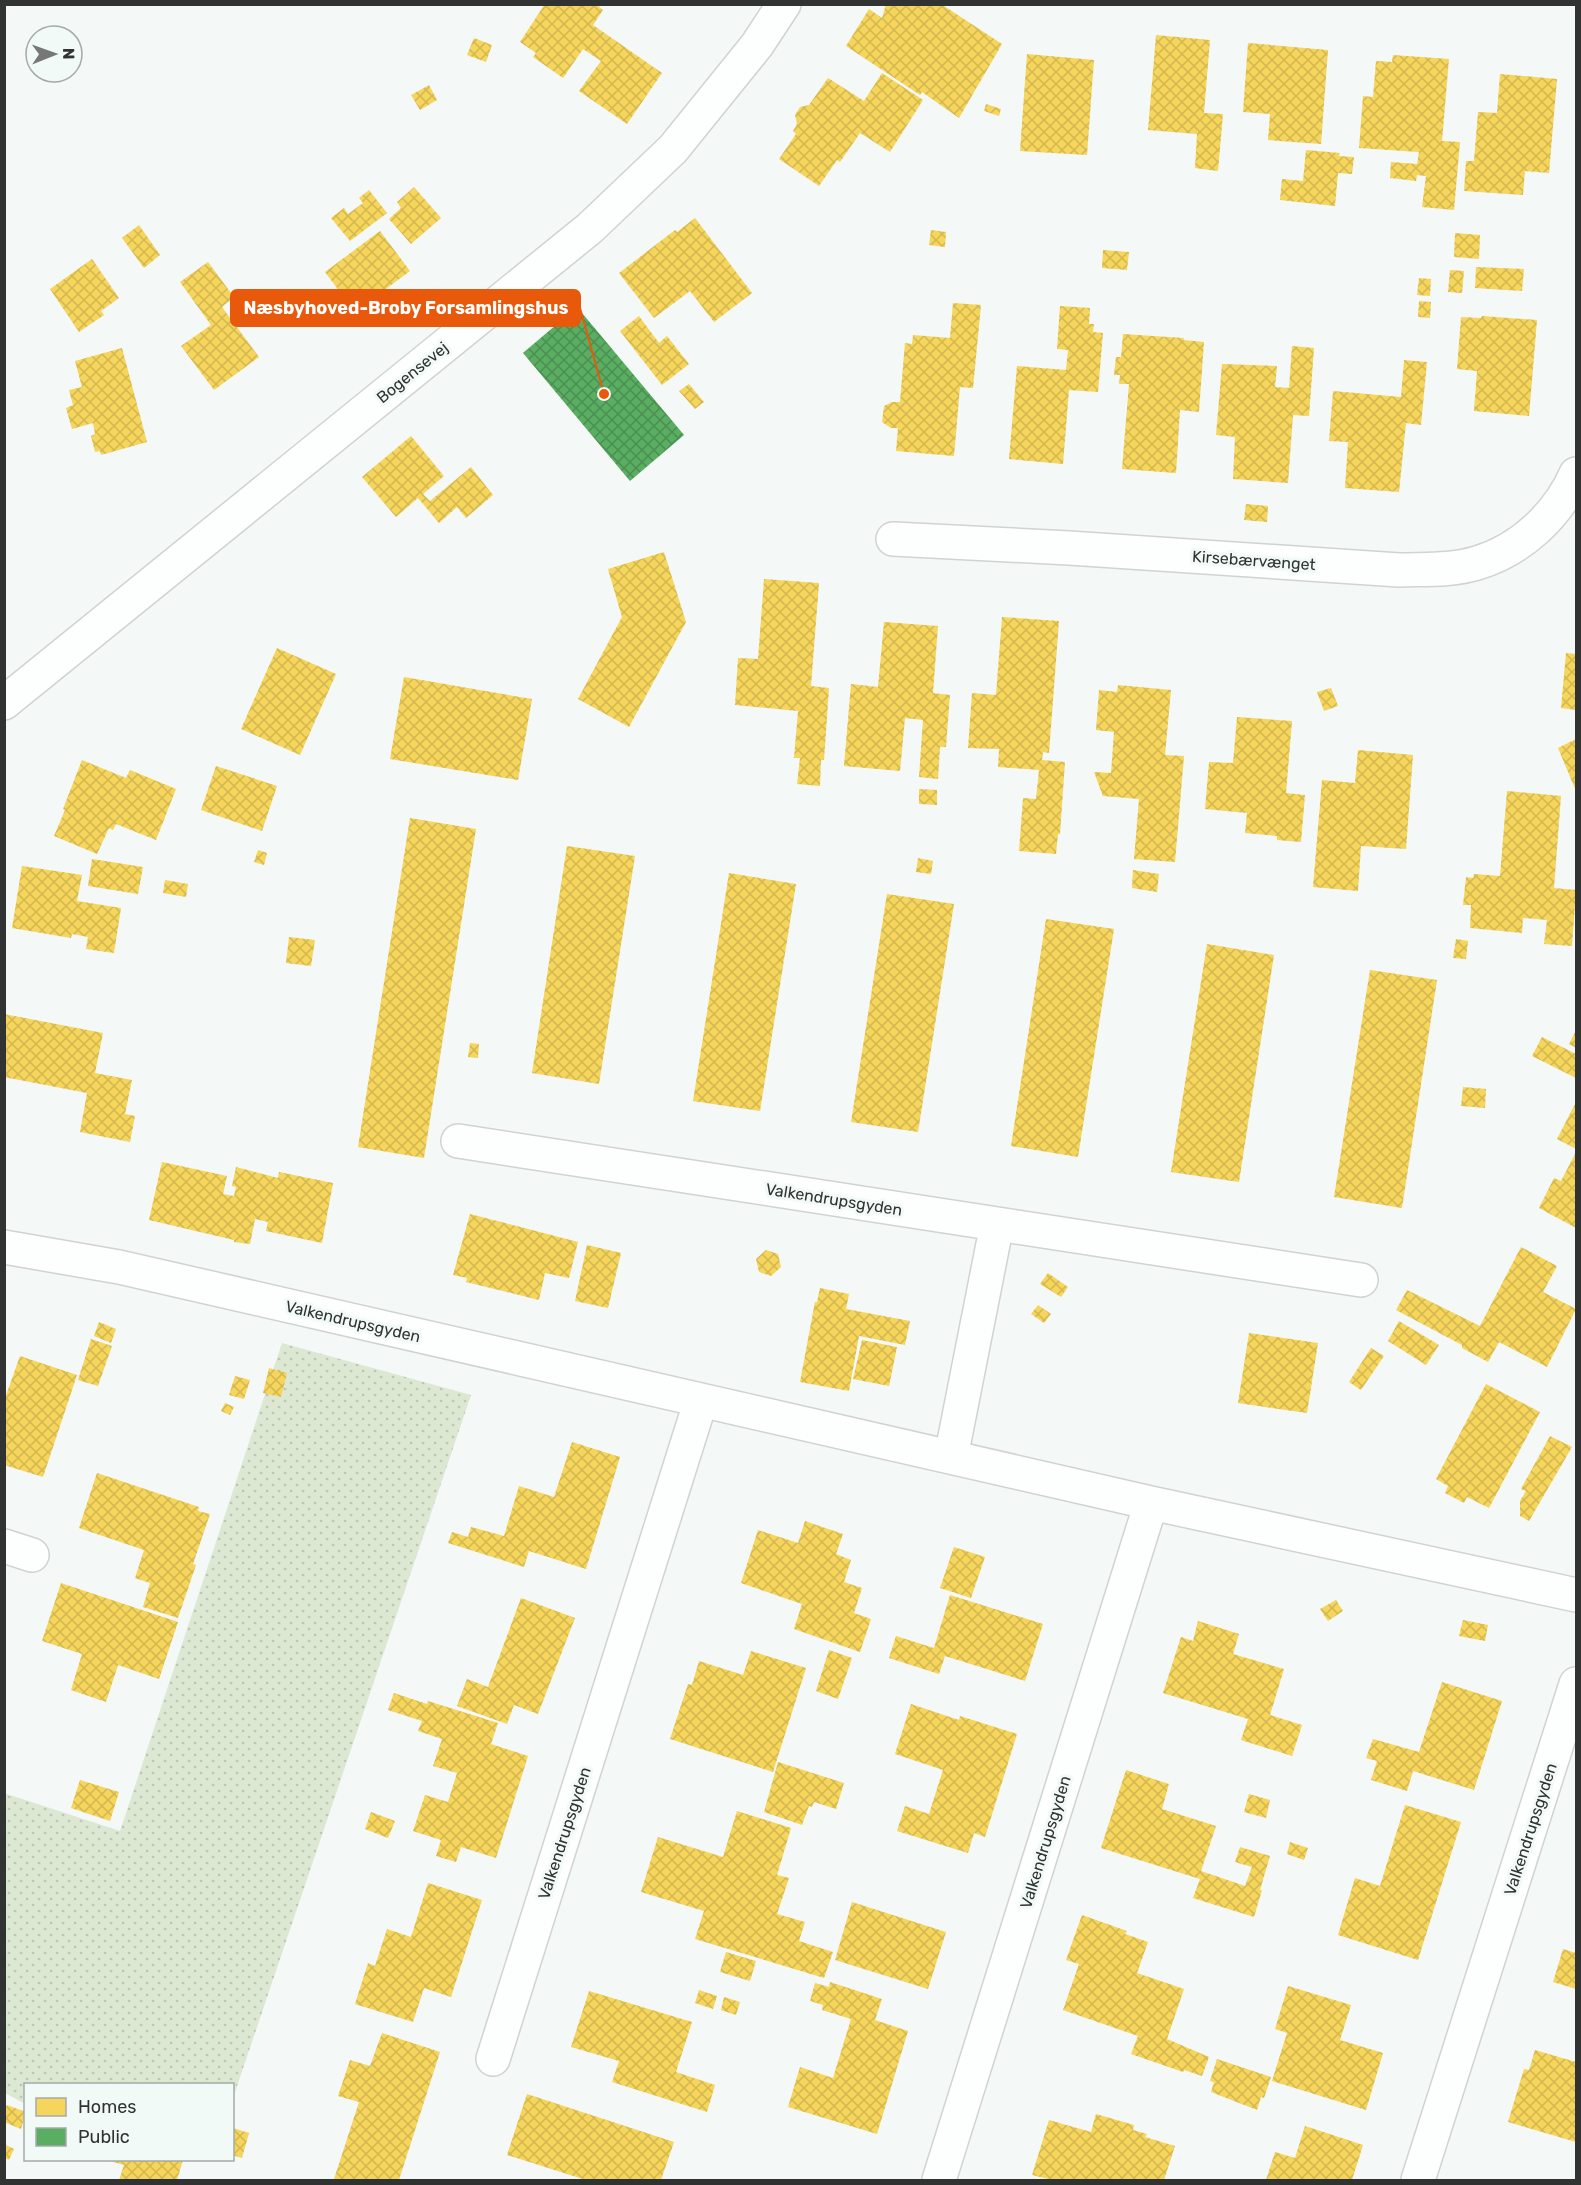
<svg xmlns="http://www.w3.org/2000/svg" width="1581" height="2185" font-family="Rubik,sans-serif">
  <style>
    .park { fill: url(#park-dots) }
    .homes { fill: url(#homes-cross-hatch) }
    .public { fill: url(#public-cross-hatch) }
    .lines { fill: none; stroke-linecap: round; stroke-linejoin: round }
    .minor-casing { stroke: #d0d3d2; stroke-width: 36 }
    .major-casing { stroke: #d0d3d2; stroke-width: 36 }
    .minor { stroke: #fdfefe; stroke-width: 33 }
    .major { stroke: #fdfefe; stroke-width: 33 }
    .labels { text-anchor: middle; stroke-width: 6; stroke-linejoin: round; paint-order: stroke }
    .street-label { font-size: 16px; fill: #303332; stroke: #f2faf7 }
    .leader { fill: none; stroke: #e8590c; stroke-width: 2 }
    .callout-dot { fill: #e8590c; stroke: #f2faf7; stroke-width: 2 }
    .callout { fill: #e8590c; stroke: #e8590c; stroke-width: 2 }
    .callout-label { font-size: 18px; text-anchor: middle; font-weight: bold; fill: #fff }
  </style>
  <defs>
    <pattern id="park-dots" width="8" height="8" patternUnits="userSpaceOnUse" patternTransform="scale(1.5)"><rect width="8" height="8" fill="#dde8d3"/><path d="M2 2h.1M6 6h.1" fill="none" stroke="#bec7b6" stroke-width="1.8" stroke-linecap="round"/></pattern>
    <pattern id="homes-cross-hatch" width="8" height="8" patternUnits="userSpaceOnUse" patternTransform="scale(1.5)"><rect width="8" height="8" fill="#f6d55c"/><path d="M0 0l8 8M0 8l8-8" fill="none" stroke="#d3b750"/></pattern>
    <pattern id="public-cross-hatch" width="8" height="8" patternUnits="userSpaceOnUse" patternTransform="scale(1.5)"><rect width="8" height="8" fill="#5aae61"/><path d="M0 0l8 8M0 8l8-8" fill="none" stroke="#4b8e51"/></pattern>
  </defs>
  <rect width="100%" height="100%" fill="#f4f8f6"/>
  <!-- park -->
  <path class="park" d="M282,1343l189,52 -238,703 -1,-14h-206l-1,20 -20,-11 -1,-300 116,38z"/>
  <!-- homes -->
  <path class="homes" d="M545,4h51l7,6 -10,15 69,48 -35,51 -48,-33 22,-30 -18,-12 -20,29 -30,-21 3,-4 -16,-11z
    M886,4h55l61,40 -43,74 -37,-26 -2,3 -74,-49 23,-37 13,9z
    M1156,35l54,5 -6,73 19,1 -5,57 -23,-3 2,-34 -49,-4z
    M474,38l18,7 -6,17 -19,-7z
    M1248,43l80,7 -7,94 -53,-4 2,-26 -27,-2z
    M1027,54l67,6 -7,95 -67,-4z
    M1393,55l56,4 -7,82 18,1 -6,68 -32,-3 4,-31 -9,-1 -1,6 -26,-3 1,-16 26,2 2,-12 -60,-4 4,-52 10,1 3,-36 16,1z
    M882,73l41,27 -33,52 -30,-19 -20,29 -3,-2 -18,26 -40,-27 17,-25 -3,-3 4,-7 -2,-9 5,-8 9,-2 19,-27 36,23z
    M1500,74l57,5 -8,94 -24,-2 -2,24 -59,-4 2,-30h8l4,-49 19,1z
    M429,85l8,15 -17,10 -9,-15z
    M986,104l15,5 -2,7 -15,-5z
    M1306,150l34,3 -1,3 15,1 -2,17 -14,-1 -3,33 -55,-6 2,-21 21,2z
    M414,187l27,31 -30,26 -22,-25 12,-11 -4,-6z
    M369,190l18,23 -37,28 -19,-23 13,-10 4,6 15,-11 -4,-5z
    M695,218l57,75 -38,29 -24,-31 -36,27 -35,-45 56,-43 2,2z
    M139,225l21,30 -16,13 -22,-30z
    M931,230l15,2 -1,15 -16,-2z
    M380,231l30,40 -55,41 -30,-40z
    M1455,233l25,2 -1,24 -25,-2z
    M1103,250l26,2 -2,18 -25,-2z
    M92,259l27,39 -18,13 3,4 -25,17 -29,-43z
    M208,262l26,35 -12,10 37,50 -45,33 -33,-44 30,-21 -31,-43z
    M1476,267l48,2 -2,22 -47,-3z
    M1450,270l14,1 -2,22 -14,-1z
    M1419,278l12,1 -1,17 -13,-1z
    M1419,301l12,1 -1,16 -12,-1z
    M953,303l28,2 -8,83 -13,-1 -6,69 -58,-5 2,-23h-7l-9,-6 2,-16 8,-4h8l5,-59 7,1 1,-9 37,3z
    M1060,306l30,2 -1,16h5l-1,8 10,1 -5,59 -29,-2 -6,74 -54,-5 8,-93 49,4 2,-20 -11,-1z
    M639,316l20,27 8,-7 22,28 -27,21 -42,-54z
    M1482,316l55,4 -8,96 -55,-5 3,-40 -20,-2 4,-52 20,1z
    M1123,334l61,4 -1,2 21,2 -5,70 -19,-2 -4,63 -54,-4 7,-85h-10l1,-9h-6l2,-18h5z
    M1292,346l22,2 -5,68 -16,-1 -5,68 -55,-4 2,-42 -19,-2 6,-71 55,2 -2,21 14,1z
    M122,348l25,94 -46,13 -1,-4 -5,1 -4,-16 4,-2 -2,-11 -21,6 -6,-21 7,-3 -4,-15 13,-3 -7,-26z
    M1404,360l23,2 -6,63 -15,-2 -7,69 -54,-4 3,-46 -19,-1 4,-50 68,6z
    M689,384l15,18 -9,7 -16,-18z
    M411,436l33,40 -21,18 7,7 41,-34 22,28 -27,23 -9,-11 -18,16 -21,-25 -22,19 -34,-40z
    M1246,504l22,2 -1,16 -23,-2z
    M664,552l22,70 -57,105 -51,-28 44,-82 -14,-48z
    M764,579l55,4 -8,103 18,2 -5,72h-3l-1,26 -23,-2 3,-26h-6l4,-47 -63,-6 3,-47 20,1z
    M1002,617l57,4 -10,132 -6,-1 -1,8 23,2 -5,72h-2l-2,20 -37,-3 4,-53 13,1 3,-29 -41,-3 1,-18 -31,-1 4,-55 24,2z
    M884,622l54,4 -5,67 17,2 -4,52h-6l-2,32 -19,-2 4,-57 -18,-2 -5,53 -56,-5 7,-82 27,3z
    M277,648l59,26 -36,81 -59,-26z
    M1566,653l10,1v56l-15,-2z
    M404,677l128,22 -14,81 -128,-21z
    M1118,685l53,5 -6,65 19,1 -9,106 -41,-3 5,-60 -36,-3 -9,-24 17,1 3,-41 -18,-2 3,-40 18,2z
    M1331,688l7,18 -14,5 -7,-19z
    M1237,717l55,4 -6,72 19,2 -4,47 -24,-2v-4l-32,-3 2,-20 -42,-4 4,-47 24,1z
    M1576,739v52l-18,-43z
    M1358,750l55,5 -7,94 -45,-3 -3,45 -45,-4 9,-107 33,3z
    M82,760l44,18 4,-8 46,19 -20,51 -40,-16 -3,6 -4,-2 -12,26 -43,-18 11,-26 -2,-1z
    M216,766l61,20 -15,45 -61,-21z
    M919,789l18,1v15l-18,-1z
    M1507,791l54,5 -7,92 22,2 -4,56 -28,-2 3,-24 -24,-2 -1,15 -52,-5 1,-23h-8l3,-28 7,1 1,-4 26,2z
    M410,818l66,11 -52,329 -66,-11z
    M567,846l68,10 -36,228 -67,-11z
    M258,850l9,3 -3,12 -10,-3z
    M918,858l15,3 -2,13 -15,-2z
    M92,859l51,8 -5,27 -50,-8z
    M22,866l60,9 -5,26 44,7 -7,45 -28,-4 2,-12 -16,-3 -1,4 -59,-10z
    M1133,870l26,4 -2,18 -25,-4z
    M729,873l67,11 -36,227 -67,-10z
    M165,880l23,4 -2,13 -23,-4z
    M887,894l67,10 -36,228 -67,-10z
    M1046,919l68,10 -36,228 -67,-11z
    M289,937l26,3 -4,26 -25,-3z
    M1456,939l12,2 -2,18 -13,-1z
    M1207,944l67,11 -35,227 -68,-10z
    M1370,970l67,10 -35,228 -68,-11z
    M4,1014l99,19 -8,40 37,7 -7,34 10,2 -5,26 -50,-10 7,-39 -83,-16z
    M1576,1030v18l-7,-4z
    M1542,1037l34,17v24l-44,-22z
    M470,1043l9,1 -1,14 -10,-1z
    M1463,1087l23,2 -1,19 -24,-2z
    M1576,1102v47l-19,-10z
    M1576,1152v76l-37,-20 15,-30 7,3z
    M162,1162l65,14 -4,18 11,2 2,-9 -4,-1 4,-19 42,11 1,-6 54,11 -11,60 -56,-12 2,-9 -13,-3 -5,25 -16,-2v-2l-85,-20z
    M470,1214l108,28 -9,36 -24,-5 -6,27 -73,-18 1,-4 -14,-3z
    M587,1245l34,8 -13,55 -33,-7z
    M1521,1247l36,19 -14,26 33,17 -29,58 -48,-25 -11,20 -26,-14v-3l-66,-35 11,-20 73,36z
    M766,1250l12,4 3,13 -10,9 -12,-4 -3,-13z
    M1048,1273l20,14 -7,10 -21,-13z
    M820,1288l29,6 -3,15 64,12 -5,24 -46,-9 -10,55 -49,-9 15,-80h2z
    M1038,1305l13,9 -7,9 -13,-9z
    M1399,1321l40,24 -13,20 -38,-24z
    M99,1322l17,7 -5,14 -17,-7z
    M1249,1333l69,10 -11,70 -69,-10z
    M91,1339l21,7 -14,40 -20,-6z
    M862,1340l35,7 -8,39 -36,-7z
    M1371,1348l13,8 -23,34 -12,-8z
    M20,1356l57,19 -34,102 -39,-12v-64z
    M269,1368l18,5 -6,24 -18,-4z
    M235,1376l15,4 -6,19 -15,-4z
    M1486,1384l54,28 -51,96 -22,-11 -3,6 -19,-10 3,-7 -12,-7z
    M225,1403l9,4 -4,8 -9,-4z
    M1550,1436l22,11 -43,74 -9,-5v-15l6,-10 -5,-2z
    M572,1442l48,15 -34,112 -57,-18 -5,16 -76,-24 4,-11 16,5 3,-10 33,9 15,-50 35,11z
    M97,1473l102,34 -1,4 12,3 -17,50 3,1 -18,53 -35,-11 7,-24 -15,-5 9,-28 -65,-22z
    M805,1521l38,13 -7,20 15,6 -7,22 18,6 -8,25 17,6 -11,33 -66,-23 8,-25 -61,-21 17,-53 40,13z
    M954,1547l31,10 -14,41 -31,-10z
    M61,1583l117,39 -19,57 -41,-14 -12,37 -35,-12 11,-36 -40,-13z
    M950,1595l93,29 -18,57 -80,-25 -6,18 -50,-16 7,-22 38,12z
    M521,1598l54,20 -37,96 -24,-9 -7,19 -50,-18 10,-27 21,8z
    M1336,1600l7,11 -15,10 -8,-12z
    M1463,1620l25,5 -3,16 -26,-5z
    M1198,1621l41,13 -6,20 51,15 -14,46 32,10 -10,31 -51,-16 7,-21 -85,-26 18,-56 12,4z
    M829,1650l23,8 -14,41 -22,-8z
    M751,1651l55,17 -33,104 -103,-33 18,-55 4,1 7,-24 44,14z
    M1442,1682l60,19 -28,89 -61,-19 -6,20 -36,-11 6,-19 -11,-3 7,-19 46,13z
    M394,1693l33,11 1,-3 70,22 -7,21 37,12 -32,102 -35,-11 -5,15 -20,-6 5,-16 -28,-9 12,-36 23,7 9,-29 -24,-7 9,-27 -24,-8 4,-10 -34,-11z
    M911,1704l48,16 1,-4 57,18 -32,103 -11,-4 -6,20 -71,-22 8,-25 24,8 14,-44 -48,-16z
    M778,1762l66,21 -8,26 -22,-7 -2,5 -3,-1 -7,19 -38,-13z
    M1126,1770l43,14 -7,25 54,17 -15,45 44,15 7,-19 -17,-5 5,-15 30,9 -10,34h2l-8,27 -61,-19 7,-19 -99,-31z
    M80,1780l39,12 -9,29 -39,-13z
    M1249,1794l21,6 -4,18 -22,-6z
    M1405,1805l56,17 -43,138 -80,-25 17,-57 25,8z
    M737,1811l54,17 -14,47 12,3 -12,36 28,8 -6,19 34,11 -9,26 -129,-39 9,-28 -63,-19 17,-55 65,20z
    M371,1812l24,9 -7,17 -23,-9z
    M1290,1842l18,6 -4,12 -17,-6z
    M428,1883l54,17 -31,97 -27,-9 -11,34 -58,-18 13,-41 7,3 12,-37 24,8z
    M852,1902l94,30 -18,57 -93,-29z
    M1082,1915l45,16 -2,3 23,8 -11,31 47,16 -17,50 42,18 -7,19 -18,-6 -1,2 -52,-18 7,-18 -75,-26 16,-46 -13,-4z
    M1563,1949l13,4v36l-23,-7z
    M726,1952l30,9 -6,20 -30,-9z
    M830,1982l52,17 -7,21 33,11 -31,103 -89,-27 12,-40 33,11 18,-59 -29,-9 1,-5 -13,-4 5,-18 14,4z
    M1288,1986l63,19 -11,35 43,13 -17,57 -94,-29 15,-48 -12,-4z
    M699,1990l18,6 -4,13 -18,-6z
    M589,1991l103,31 -16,50 39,13 -8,27 -95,-30 7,-21 -48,-14z
    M724,1997l16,5 -4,13 -15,-5z
    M382,2033l58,19 -41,128h-62l-3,-1 25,-77 -21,-6 12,-36 20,6z
    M1535,2050l41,12 -1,21 1,1v58l-68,-20 16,-53 5,1z
    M1217,2059l54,18 -7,21 -3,-1 -4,13 -46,-18 3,-10 -4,-1z
    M527,2094l147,48 -13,38h-75l-79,-25z
    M7,2105l19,7 -5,17 -17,-7v-11z
    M1096,2114l38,11 -1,5 14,4 -2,3 30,9 -11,34h-112l-20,-5 17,-55 42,12z
    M1305,2126l58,19 -11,35h-86l9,-28 20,6z
    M233,2128l16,5 -7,25 -10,-3z
    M4,2144l10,5 -5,11 -5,-2z
    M106,2160h77l-6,20h-58l5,-15z"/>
  <!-- public -->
  <path class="public" d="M577,307l107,128 -54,46 -107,-128z"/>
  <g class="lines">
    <!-- minor casing -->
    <g class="minor-casing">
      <path id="minor" d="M893,539l176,9 330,22c25,-1 52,1 78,-7 44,-13 81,-48 99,-89
        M458,1141l903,139
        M4,1247l115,20 1032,236 425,92
        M951,1457l46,-233
        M4,1546l28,9
        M493,2059l208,-659
        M939,2180l212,-677
        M1418,2180l158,-496"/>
    </g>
    <!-- major casing -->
    <g class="major-casing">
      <path id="major" d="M4,703l586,-475 83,-79 84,-104 27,-41"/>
    </g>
    <!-- minor -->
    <use href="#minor" class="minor"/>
    <!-- major -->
    <use href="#major" class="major"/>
  </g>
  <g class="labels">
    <!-- street labels -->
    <g class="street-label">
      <text transform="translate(412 372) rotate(-39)" y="6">Bogensevej</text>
      <text transform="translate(1254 560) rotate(4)" y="6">Kirsebærvænget</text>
      <text transform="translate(834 1199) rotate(9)" y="6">Valkendrupsgyden</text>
      <text transform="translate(353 1321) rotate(13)" y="6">Valkendrupsgyden</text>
      <text transform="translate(1530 1829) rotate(-72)" y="6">Valkendrupsgyden</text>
      <text transform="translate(564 1833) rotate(-72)" y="6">Valkendrupsgyden</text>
      <text transform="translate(1045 1842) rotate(-73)" y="6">Valkendrupsgyden</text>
    </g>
  </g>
  <!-- callouts -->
  <path class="leader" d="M604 394L580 308"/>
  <circle class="callout-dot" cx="604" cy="394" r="6"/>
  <rect class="callout" x="231" y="290" width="349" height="36" rx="6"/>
  <g class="callout-label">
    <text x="406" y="314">Næsbyhoved-Broby Forsamlingshus</text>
  </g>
  <!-- border -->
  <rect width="1581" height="2185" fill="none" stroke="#303332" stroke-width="12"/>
  <!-- legend -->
  <rect x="24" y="2083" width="210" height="78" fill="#f2faf7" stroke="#a4aaa8" stroke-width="1.5"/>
  <rect x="36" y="2098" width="30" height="18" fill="#f6d55c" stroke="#a4aaa8" stroke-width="1.5"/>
  <text x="78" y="2113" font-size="18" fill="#303332">Homes</text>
  <rect x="36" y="2128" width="30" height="18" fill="#5aae61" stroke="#a4aaa8" stroke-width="1.5"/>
  <text x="78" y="2143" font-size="18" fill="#303332">Public</text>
  <!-- north arrow -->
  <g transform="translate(54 54) rotate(89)"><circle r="28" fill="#f2faf7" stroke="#a4aaa8" stroke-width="1.5"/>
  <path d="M0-4.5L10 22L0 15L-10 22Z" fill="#757877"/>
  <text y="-9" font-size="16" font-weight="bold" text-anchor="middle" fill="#303332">N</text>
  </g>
</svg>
